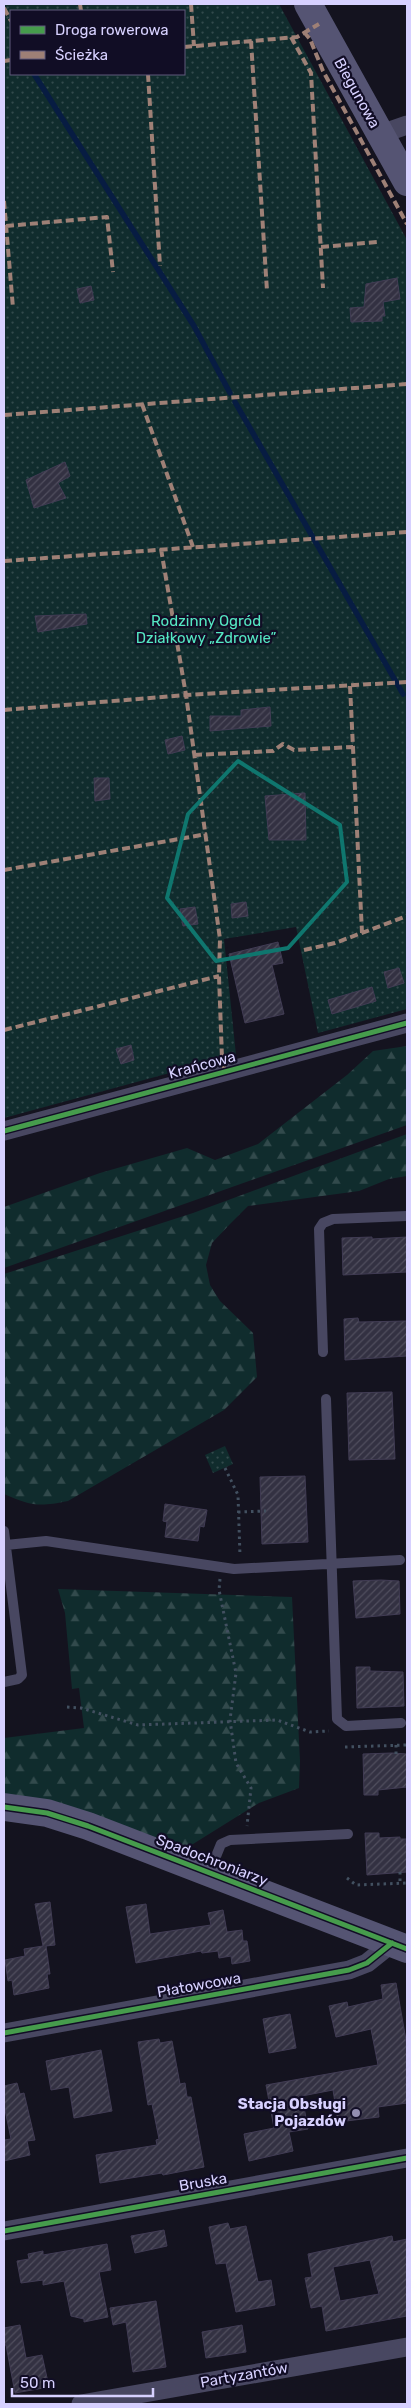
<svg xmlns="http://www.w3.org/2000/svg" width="411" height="2408" font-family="Rubik,sans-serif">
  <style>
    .green { fill: url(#green-dots); fill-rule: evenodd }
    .forest { fill: url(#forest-firs) }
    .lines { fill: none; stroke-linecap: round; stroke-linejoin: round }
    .stream { stroke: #071c42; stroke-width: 5.5 }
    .building { fill: url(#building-hatch); stroke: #413c54; fill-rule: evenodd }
    .path { stroke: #425060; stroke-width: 3; stroke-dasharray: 2.5 4; stroke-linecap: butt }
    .lane { stroke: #484761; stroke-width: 10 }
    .street { stroke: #484761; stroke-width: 19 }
    .secondary { stroke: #555473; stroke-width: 28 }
    .quiet { stroke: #9e8076; stroke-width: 4; stroke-dasharray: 8 4; stroke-linecap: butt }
    .cycleway-casing { stroke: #110d25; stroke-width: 8 }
    .cycleway { stroke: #469c4c; stroke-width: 5 }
    .marked { fill: none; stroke: #0f766e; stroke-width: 4; stroke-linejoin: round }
    .poi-dot { fill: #938eb1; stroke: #110d25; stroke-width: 2 }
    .labels { text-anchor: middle; stroke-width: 4.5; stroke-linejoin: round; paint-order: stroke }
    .street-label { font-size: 15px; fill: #d7d1ff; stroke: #110d25 }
    .park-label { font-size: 15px; fill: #55e8c3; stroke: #110d25 }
    .poi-label { font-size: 15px; font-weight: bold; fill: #d7d1ff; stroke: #110d25; text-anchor: end }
  </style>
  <defs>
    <pattern id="green-dots" width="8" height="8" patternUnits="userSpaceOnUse" patternTransform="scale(1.25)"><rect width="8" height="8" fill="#102c2d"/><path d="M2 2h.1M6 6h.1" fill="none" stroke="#324a4c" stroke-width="1.8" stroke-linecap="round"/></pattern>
    <pattern id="forest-firs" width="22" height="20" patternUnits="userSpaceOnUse" patternTransform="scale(1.25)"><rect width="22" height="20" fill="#102c2d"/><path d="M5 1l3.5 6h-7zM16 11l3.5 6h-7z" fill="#324a4c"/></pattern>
    <pattern id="building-hatch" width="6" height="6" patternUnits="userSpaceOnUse" patternTransform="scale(1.25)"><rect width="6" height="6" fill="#333142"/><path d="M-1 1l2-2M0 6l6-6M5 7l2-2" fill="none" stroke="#504e5e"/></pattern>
  </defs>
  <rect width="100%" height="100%" fill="#14131f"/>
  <!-- green -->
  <path class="green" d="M4,4h275l128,236v769l-89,24 -22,-106 -72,12 12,116 -232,63zM11,11h173v63h-173z
    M225,1446l8,18 -20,9 -8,-18z"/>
  <!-- forest -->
  <path class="forest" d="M407,1046v79l-403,143v-61l96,-34 87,-25 28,12 43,-16 89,-69 26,-24z
    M407,1134v42l-18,3 -30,12 -111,15 -18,18 -18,19 -6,22 4,20 10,16 33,32 4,44 -33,33 -156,91c-29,6 -37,5 -64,-7v-220l189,-61z
    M58,1589l234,8 8,164 -1,27 -40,15 -74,46 -181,-53v-58l80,-10 -5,-40 -7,1 -7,-76z"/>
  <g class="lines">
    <!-- stream -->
    <path class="stream" d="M34,74l160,252 36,67
      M235,402l168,292"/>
  </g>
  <!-- building -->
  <path class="building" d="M397,278l3,21 -17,3 2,14h-3v5l-31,1 -1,-14 14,-1 2,-23z
    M91,286l3,14 -14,3 -3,-14z
    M65,462l5,14 -12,7 8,15 -32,10 -8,-28z
    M86,614l1,10 -49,8 -3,-16z
    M270,707l1,19 -61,5v-15h31v-6z
    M182,736l3,14 -17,4 -3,-14z
    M94,778h15l1,21 -15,2z
    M305,793l1,47h-37l-4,-44z
    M246,902l2,14 -16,2 -1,-14z
    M195,907l3,17 -15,2 -3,-17z
    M278,942l5,21 -11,2 12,49 -39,9 -16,-69z
    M399,968l5,15 -16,5 -4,-16z
    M372,987l4,14 -44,13 -4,-14z
    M131,1045l3,15 -13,4 -5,-15z
    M372,1237v2l35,-2v35l-64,3 -1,-37z
    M358,1318l1,4 48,-1v35l-62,4 -1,-41z
    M392,1392l3,67 -46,1 -2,-67z
    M305,1476l3,66 -46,2 -2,-67z
    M165,1504l42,6 -3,17 -4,-1 -2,15 -33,-4 2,-15 -4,-1z
    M381,1580l18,1 1,33 -44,4 -3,-37z
    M356,1667h14v4l33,1 1,34 -47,2z
    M392,1753l15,1v33l-29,3v5h-14l-1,-41z
    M365,1833h14v5l21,-1v2h7v33l-40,3z
    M50,1902l5,43 -9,1 4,28h-3l2,14 -35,7 -2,-15 -4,1 -3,-21 20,-4 -1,-7 19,-3 -8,-42z
    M146,1904l4,30 61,-9 -3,-12 15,-3 4,22 15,-2 1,11h4l3,20 -18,3 -1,-8 -12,2 -1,-7 -16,2 -1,-2 -65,12 -10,-56z
    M396,1983l11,63v57l-29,4 1,10 -41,5 -5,-32 -31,6 6,33 -19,3 4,19 -44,10 -5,-27 30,-6 -8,-43 112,-20 -7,-36 -35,8 -7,-31 18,-4 1,5 35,-8 -2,-14z
    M290,2014l6,34 -27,5 -6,-34z
    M159,2039l1,4 12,-2 8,43 5,-1 2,14h4l13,70 -41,8 -1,-2 -62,10 -4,-28 61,-10 -1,-5 3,-1 -7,-35 -4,1 -10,-63z
    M101,2050l11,61 -38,7 -5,-31 -18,3 -5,-29z
    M17,2083l3,11 4,-1 11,47 -8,1 3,14 -26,6v-21l7,-1 -7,-34v-19z
    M228,2223l2,6 16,-3 12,56 13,-2 4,25 -39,7 -10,-49 -10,1 -7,-37z
    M164,2230l3,16 -32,7 -4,-17z
    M392,2236l1,6 14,-3v77l-81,15 -4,-25 -11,2 -6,-30 7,-1 -4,-23zM370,2260l9,34 -39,7 -7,-34z
    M107,2244l4,26 -12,2 9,45 -24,5v-3l-13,-3 -7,-35 -21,4v-5l-22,3 -4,-22 12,-2 -1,-5 15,-3v4z
    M156,2301l10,66 -33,5 -7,-50 -13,3 -3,-17z
    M20,2325l6,33 16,-3 7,32 -34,6 -9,-48h-2v-17z
    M242,2325l4,27 -40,6 -4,-26z"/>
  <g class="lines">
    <!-- path -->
    <path class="path" d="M225,1468l13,27 2,61
      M238,1512l28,-1
      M220,1579l-1,11 17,83 -6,47 6,43 15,25 -4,38
      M67,1707l14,1 57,17 139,-5 33,12 19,-1
      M396,1745v10
      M345,1747l62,-2
      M400,1872v11
      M347,1878l9,7 51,-2"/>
    <!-- lane -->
    <path class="lane" d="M323,1352l-4,-123 4,-6 10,-4 74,-3
      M326,1399l11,320 9,7 55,-3
      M4,1531l18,144 -4,4 -14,3
      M6,1545l40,-4 188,28 166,-9
      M210,1871l11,-27 9,-4 118,-6"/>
    <!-- street -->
    <path class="street" d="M381,134l26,-9
      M4,1131l403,-108
      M4,2033l345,-63 18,-7 25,-20
      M4,2231l403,-73
      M81,2404l326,-57"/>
    <!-- secondary -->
    <path class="secondary" d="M308,4l99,178
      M4,1807l43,6 41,13 319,123"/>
    <!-- quiet -->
    <path class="quiet" d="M80,4l1,7
      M191,4l3,42
      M4,8l7,13
      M304,32l6,7 13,32 84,153
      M291,37l20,36 12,215
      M251,41l16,250
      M184,47l113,-10 22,-13
      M4,61l7,-1
      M148,74l12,192
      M4,201l9,107
      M6,226l101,-9 6,55
      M321,247l56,-5
      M142,404l51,143
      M4,415l403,-31
      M161,549l25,146 34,244 -1,37 3,83 3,13
      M4,561l403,-29
      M350,686l12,247
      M4,710l182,-15 221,-13
      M194,755l79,-4 10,-7 11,6 59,-3
      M4,870l203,-36
      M304,950l31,-7 72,-27
      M4,1030l215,-54"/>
    <!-- cycleway casing -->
    <g class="cycleway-casing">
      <path id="cycleway" d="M4,1131l403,-108
        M4,1807l43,6 41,13 319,123
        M4,2033l345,-63 18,-7 25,-20
        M4,2231l403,-73"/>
    </g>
    <!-- cycleway -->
    <use href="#cycleway" class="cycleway"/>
  </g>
  <!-- marked area -->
  <path class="marked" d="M238,761l102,64 7,57 -59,66 -72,13 -49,-63 21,-84z"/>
  <!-- markers -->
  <circle class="poi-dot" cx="356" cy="2113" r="5"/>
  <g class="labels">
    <!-- street labels -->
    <g class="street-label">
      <text transform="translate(357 93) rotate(61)" y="5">Biegunowa</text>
      <text transform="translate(202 1065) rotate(-15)" y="5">Krańcowa</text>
      <text transform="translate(212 1860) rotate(21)" y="5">Spadochroniarzy</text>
      <text transform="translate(199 1985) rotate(-10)" y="5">Płatowcowa</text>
      <text transform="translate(203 2182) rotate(-10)" y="5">Bruska</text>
      <text transform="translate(244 2375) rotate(-10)" y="5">Partyzantów</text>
    </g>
    <!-- park labels -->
    <g class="park-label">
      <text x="206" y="626">Rodzinny Ogród<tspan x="206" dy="17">Działkowy „Zdrowie”</tspan></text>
    </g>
    <!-- poi labels -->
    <g class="poi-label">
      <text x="346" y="2109">Stacja Obsługi<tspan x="346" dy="17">Pojazdów</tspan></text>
    </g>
  </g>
  <!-- border -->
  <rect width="411" height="2408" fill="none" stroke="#d7d1ff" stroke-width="10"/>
  <!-- legend -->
  <rect x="10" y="10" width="175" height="65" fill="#110d25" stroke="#605b7c"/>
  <rect x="20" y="26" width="25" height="8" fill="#469c4c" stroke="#605b7c"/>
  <text x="55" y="35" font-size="15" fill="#d7d1ff">Droga rowerowa</text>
  <rect x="20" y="51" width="25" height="8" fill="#9e8076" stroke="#605b7c"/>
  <text x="55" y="60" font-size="15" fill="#d7d1ff">Ścieżka</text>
  <!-- scale -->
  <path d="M12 2388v8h141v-8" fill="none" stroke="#d7d1ff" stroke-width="2.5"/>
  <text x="20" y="2388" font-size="15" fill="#d7d1ff" stroke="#110d25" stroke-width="4" paint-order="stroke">50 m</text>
</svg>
